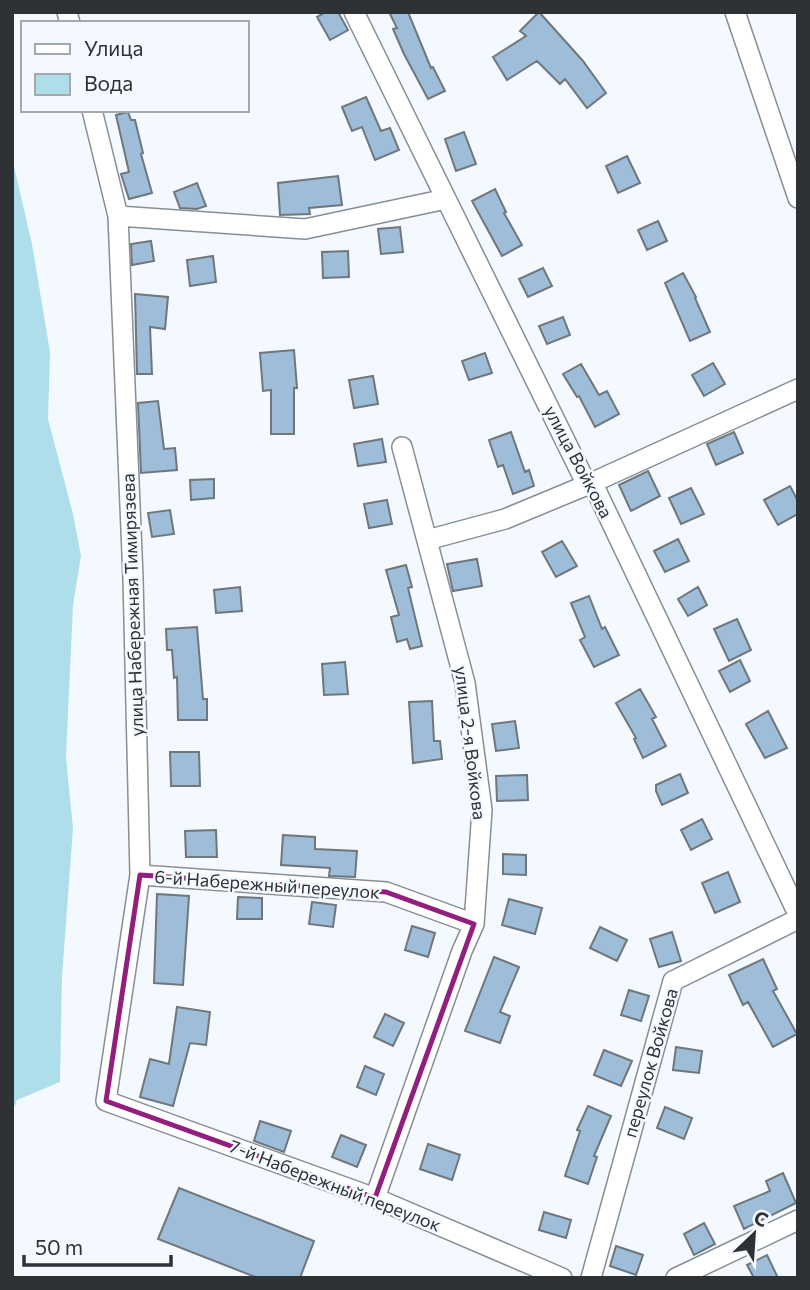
<svg xmlns="http://www.w3.org/2000/svg" width="810" height="1290" font-family="Commissioner,sans-serif">
  <style>
    .water { fill: #aedee9 }
    .building { fill: #9ebdd8; stroke: #6f767c; stroke-width: 2 }
    .lines { fill: none; stroke-linecap: round; stroke-linejoin: round }
    .minor-casing { stroke: #878e94; stroke-width: 22 }
    .minor { stroke: #fff; stroke-width: 19 }
    .marked { fill: none; stroke: #921e7d; stroke-width: 5; stroke-linejoin: round }
    .labels { text-anchor: middle; stroke-width: 5; stroke-linejoin: round; paint-order: stroke }
    .street-label { font-size: 18px; fill: #2f3235; stroke: #f3f9ff }
  </style>
  <rect width="100%" height="100%" fill="#f3f9ff"/>
  <!-- water -->
  <path class="water" d="M12,158l20,86 18,108 -2,67 25,95 8,42 -8,49 -7,152 7,72 -11,147 -2,106 -43,18 -5,13z"/>
  <!-- building -->
  <path class="building" d="M326,12h12l10,18 -18,10 -13,-23z
    M389,12h19l23,56 2,-1 12,24 -17,8 -24,-45 -11,-25 4,-1z
    M539,12l44,49 23,32 -19,15 -22,-29 -5,5 -23,-23 -30,19 -14,-23 33,-21 -6,-5z
    M366,97l15,34 9,-3 9,22 -24,10 -13,-33 -10,4 -10,-24z
    M128,112l3,8h4l8,33 -2,1 11,39 -23,6 -8,-25 8,-2 -13,-57z
    M464,132l12,32 -20,7 -11,-32z
    M627,156l13,27 -22,10 -12,-27z
    M338,176l4,29 -33,3 1,6 -30,1 -2,-32z
    M197,183l9,23 -9,3 -17,-1 -6,-16z
    M495,189l11,23 -2,1 18,32 -20,11 -30,-55z
    M658,221l9,20 -20,9 -9,-20z
    M400,227l3,25 -22,2 -3,-25z
    M151,241l3,20 -22,4 -1,-21z
    M348,251l1,26 -26,1 -1,-26z
    M213,256l3,26 -26,4 -3,-26z
    M543,268l9,18 -24,11 -9,-18z
    M683,273l13,24 -1,1 15,34 -20,9 -25,-58z
    M135,294l33,3 -3,32 -15,-2 2,47h-15z
    M563,317l7,18 -23,9 -8,-18z
    M294,350l3,38h-3v46h-23v-44l-8,1 -3,-38z
    M485,353l7,20 -23,7 -7,-19z
    M713,363l12,21 -21,12 -12,-21z
    M581,364l18,31 8,-4 12,23 -24,13 -16,-31 -2,1 -14,-23z
    M373,376l5,28 -24,4 -5,-28z
    M158,401l6,48 11,-1 2,22 -36,3 -3,-70z
    M511,432l14,40 4,-2 5,16 -21,8 -10,-29 -5,2 -9,-27z
    M734,432l9,21 -27,12 -9,-21z
    M382,439l4,23 -28,4 -4,-22z
    M648,471l12,25 -29,15 -12,-26z
    M214,479v19l-23,2 -1,-20z
    M790,486l8,15v13l-20,11 -14,-25z
    M691,488l13,26 -23,10 -12,-26z
    M387,500l5,24 -23,4 -5,-24z
    M170,510l4,24 -22,3 -4,-24z
    M678,539l11,22 -24,11 -11,-21z
    M562,541l15,25 -21,11 -14,-25z
    M477,559l5,27 -29,5 -6,-27z
    M406,565l6,22 -4,1 14,58 -12,3 -3,-10 -10,3 -6,-25 8,-2 -13,-45z
    M240,587l2,24 -26,2 -2,-23z
    M698,587l9,18 -19,11 -10,-17z
    M589,596l13,33 3,-2 14,28 -25,12 -14,-27 5,-3 -14,-34z
    M737,619l14,31 -22,11 -15,-32z
    M197,627l6,72h4v21h-29l-1,-43 -3,1 -2,-28h-5l-1,-21z
    M740,660l10,21 -20,11 -11,-21z
    M345,662l3,32 -24,1 -2,-31z
    M640,689l16,28 -4,2 14,27 -23,12 -9,-19 2,-1 -20,-35z
    M432,701l2,40h6l2,18 -29,4 -4,-61z
    M768,711l19,37 -22,10 -19,-34z
    M515,721l4,27 -23,3 -4,-27z
    M170,752h29l1,34h-29z
    M680,774l8,19 -26,12 -6,-14v-6z
    M527,775l1,25 -31,1 -1,-25z
    M702,819l10,20 -21,11 -10,-20z
    M216,830l1,27h-31l-1,-26z
    M283,835l32,2v12l42,2 -2,26 -26,-1 1,-8 -49,-3z
    M503,854l23,1v20l-23,-1z
    M728,872l12,30 -25,11 -13,-30z
    M157,894l32,2 -6,89 -29,-2z
    M238,897l24,1v21h-25z
    M509,899l33,9 -7,26 -33,-9z
    M312,902l24,3 -3,22 -24,-3z
    M412,926l23,7 -7,24 -23,-7z
    M600,927l27,13 -10,21 -27,-13z
    M672,932l9,29 -22,6 -9,-28z
    M494,957l25,10 -19,45 10,4 -10,27 -35,-12z
    M763,959l14,30 -4,2 24,43 -24,13 -25,-45 -5,3 -14,-30z
    M629,990l20,6 -8,25 -20,-6z
    M177,1007l33,5 -4,33 -16,-2 -17,63 -33,-9 10,-38 19,5z
    M385,1014l19,9 -11,23 -19,-9z
    M676,1047l26,4 -3,22 -26,-3z
    M604,1050l28,11 -11,25 -27,-11z
    M365,1066l19,8 -8,21 -19,-8z
    M588,1106l23,10 -17,40 3,1 -9,27 -23,-8 15,-45 -3,-1z
    M665,1107l27,11 -8,21 -27,-11z
    M260,1121l31,10 -7,21 -30,-11z
    M341,1135l25,10 -9,22 -25,-10z
    M428,1144l32,11 -8,25 -32,-11z
    M783,1173l13,30 -52,26 -10,-23 36,-15 -4,-10z
    M179,1188l135,53 -14,37h-42l-100,-39z
    M544,1212l27,8 -5,18 -27,-8z
    M704,1223l11,21 -21,11 -10,-21z
    M616,1246l27,9 -7,20 -26,-9z
    M767,1255l11,23h-24l-7,-13z"/>
  <g class="lines">
    <!-- minor casing -->
    <g class="minor-casing">
      <path id="minor" d="M67,12l3,11
        M354,12l233,473 8,3 203,426
        M735,12l63,186
        M92,110l26,106 15,362 7,297 -34,226 269,97 187,80
        M118,216l187,13 141,-30
        M427,540l78,-21 82,-34 211,-96
        M140,875l246,17 88,32
        M375,1198l87,-247 12,-27 8,-114 -17,-127 -63,-236
        M591,1278l82,-297 125,-62
        M676,1278l122,-58"/>
    </g>
    <!-- minor -->
    <use href="#minor" class="minor"/>
  </g>
  <!-- marked area -->
  <path class="marked" d="M140,875l246,17 88,32 -99,274 -269,-97z"/>
  <g class="labels">
    <!-- street labels -->
    <g class="street-label">
      <text transform="translate(578 462) rotate(62)" y="6">улица Войкова</text>
      <text transform="translate(133 605) rotate(-92)" y="6">улица Набережная Тимирязева</text>
      <text transform="translate(470 743) rotate(83)" y="6">улица 2-я Войкова</text>
      <text transform="translate(267 885) rotate(4)" y="6">6-й Набережный переулок</text>
      <text transform="translate(651 1063) rotate(-74)" y="6">переулок Войкова</text>
      <text transform="translate(335 1186) rotate(21)" y="6">7-й Набережный переулок</text>
    </g>
  </g>
  <!-- border -->
  <rect width="810" height="1290" fill="none" stroke="#2f3235" stroke-width="28"/>
  <!-- legend -->
  <rect x="21" y="21" width="228" height="91" fill="#f3f9ff" stroke="#a5a9ae" stroke-width="2"/>
  <rect x="35" y="44" width="35" height="10" fill="#ffffff" stroke="#a5a9ae" stroke-width="2"/>
  <text x="84" y="56" font-size="21" fill="#2f3235">Улица</text>
  <rect x="35" y="74" width="35" height="21" fill="#aedee9" stroke="#a5a9ae" stroke-width="2"/>
  <text x="84" y="91" font-size="21" fill="#2f3235">Вода</text>
  <!-- north arrow -->
  <g transform="translate(754 1234) rotate(25)" stroke="#f3f9ff" stroke-width="5" paint-order="stroke">
  <path d="M0-5L12 26L0 18L-12 26Z" fill="#2f3235"/>
  <text y="-10" font-size="19" font-weight="bold" text-anchor="middle" fill="#2f3235">С</text>
  </g>
  <!-- scale -->
  <path d="M24 1255v10h147v-10" fill="none" stroke="#2f3235" stroke-width="3.5"/>
  <text x="35" y="1255" font-size="21" fill="#2f3235" stroke="#f3f9ff" stroke-width="5" paint-order="stroke">50 m</text>
</svg>
